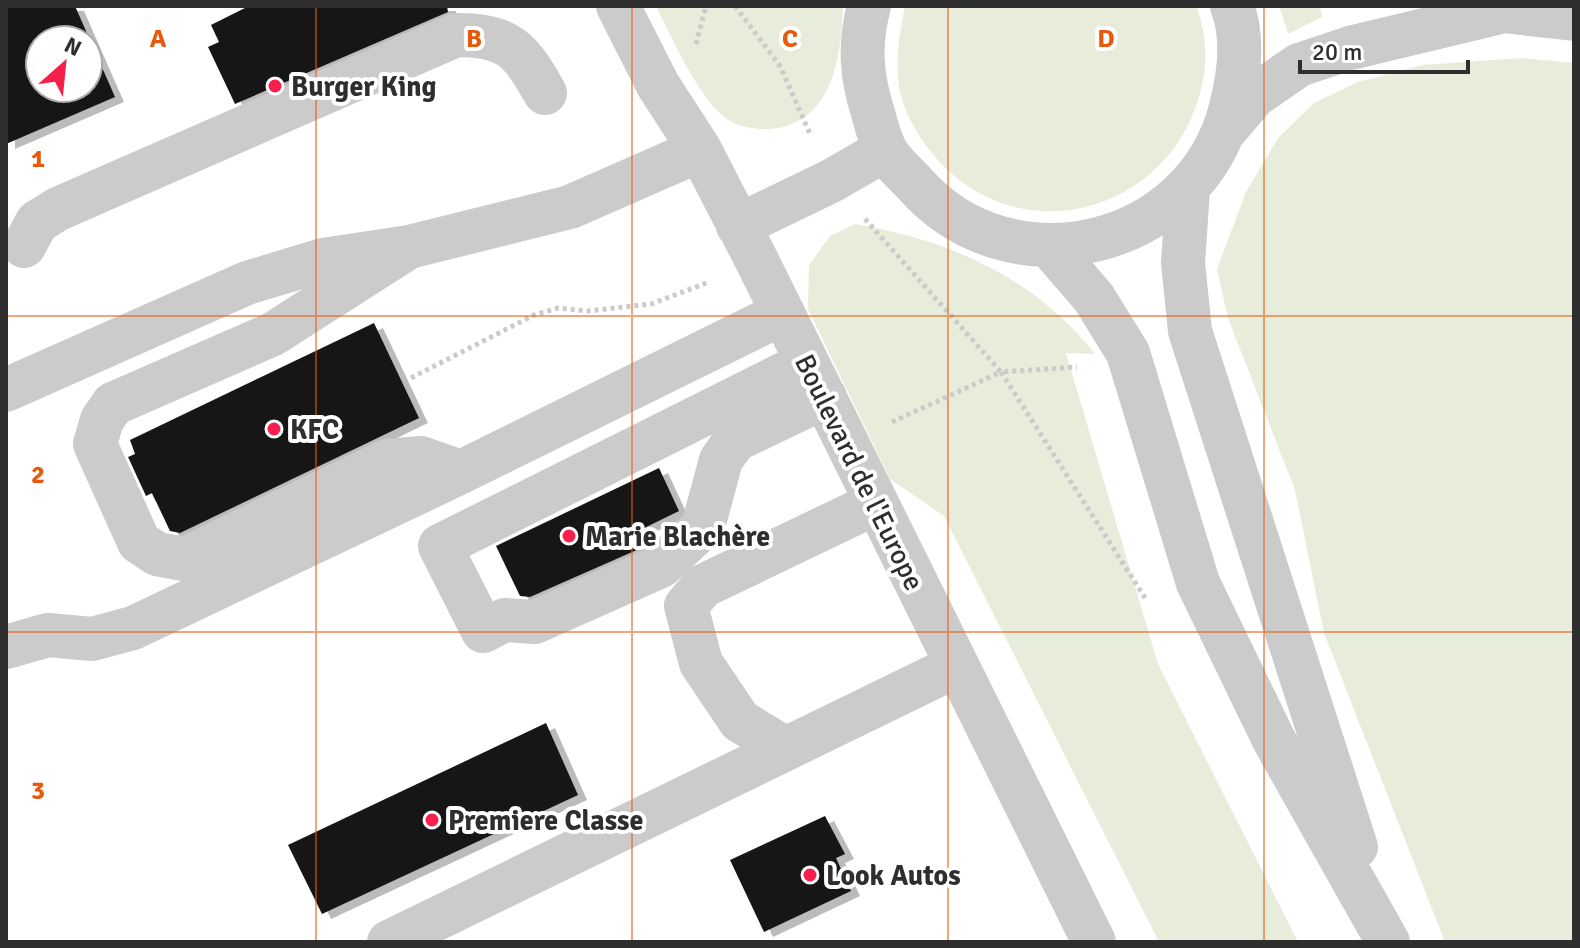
<svg xmlns="http://www.w3.org/2000/svg" width="1580" height="948" font-family="Signika,sans-serif">
  <style>
    .green { fill: #e7edda }
    .building { fill: #151515; fill-rule: evenodd; filter: url(#shadow) }
    .lines { fill: none; stroke-linecap: round; stroke-linejoin: round }
    .path { stroke: #cbcbcb; stroke-width: 5; stroke-dasharray: 4 4; stroke-linecap: butt }
    .minor { stroke: #cbcbcb; stroke-width: 44 }
    .grid { fill: none; stroke: #e8590c; stroke-width: 2; stroke-opacity: 0.55 }
    .poi-dot { fill: #f71f4c; stroke: #fff; stroke-width: 3 }
    .labels { text-anchor: middle; stroke-width: 8; stroke-linejoin: round; paint-order: stroke }
    .poi-label { font-size: 28px; font-weight: bold; fill: #2e2e2e; stroke: #fff; text-anchor: start }
    .street-label { font-size: 28px; fill: #2e2e2e; stroke: #fff }
    .grid-label { font-size: 26px; text-anchor: middle; font-weight: bold; fill: #e8590c; stroke: #fff; stroke-width: 8; stroke-linejoin: round; paint-order: stroke }
  </style>
  <defs>
    <filter id="shadow"><feDropShadow dx="9" dy="5" stdDeviation="0" flood-color="#0004"/></filter>
  </defs>
  <rect width="100%" height="100%" fill="#fff"/>
  <!-- green -->
  <path class="green" d="M656,6h187c-2,47 -8,108 -61,121 -13,4 -35,2 -48,-4 -31,-14 -63,-87 -78,-117z
    M905,6h291c13,33 12,67 0,100 -39,111 -180,143 -259,53 -15,-17 -30,-40 -36,-63 -7,-31 -2,-59 4,-90z
    M1279,6h41l2,11 -34,17z
    M1522,58l52,5v879h-129l-121,-309 -29,-143 -67,-172 -11,-49 29,-77 32,-54 36,-35 44,-21 64,-17z
    M855,224c95,16 180,54 240,130l-29,-1 92,311 140,278h-139l-215,-426 -54,-37 -82,-170 1,-44 21,-29z"/>
  <!-- building -->
  <path class="building" d="M6,6h69l40,91 -109,47zM40,40h48v48h-48z
    M249,6h198l1,6 -213,92 -27,-57 11,-5 -8,-17z
    M374,323l45,95 -239,115 -10,-2 -18,-38 -6,3 -18,-39 7,-3 -5,-14z
    M659,468l20,43 -47,23 7,15 -109,48 -10,-1 -24,-50z
    M546,723l32,72 -256,119 -34,-69z
    M825,816l20,38 -9,4 15,33 -87,41 -34,-72z"/>
  <g class="lines">
    <!-- path -->
    <path class="path" d="M735,6l45,60 30,68
      M696,44l10,-38
      M865,219l136,153 76,-5
      M411,378l123,-63 24,-7 30,3 63,-7 58,-22
      M892,422l109,-50 146,229"/>
    <!-- minor -->
    <path class="minor" d="M618,6l40,79 42,65 56,109 338,683
      M869,6c-10,38 -8,70 4,107 3,11 6,23 11,34 6,14 21,26 31,37 96,109 281,65 316,-77 8,-31 13,-70 1,-101
      M1227,128l27,-32 45,-31 51,-17 154,-37 70,8
      M1188,189l-5,74 7,68 166,516
      M738,226l93,-45 54,-31
      M24,246l13,-24 21,-13 398,-174c53,0 64,14 89,58
      M409,247l-136,87 -160,70 -11,16 -7,24 44,98 18,12 27,5 203,-98 34,-3 40,14
      M1051,248l43,50 34,55 70,230 76,157 114,202
      M806,363l-366,183 43,85 22,-11 30,2 126,-56 42,-39 18,-67 14,-20 90,-43
      M6,390l241,-107 76,-23 86,-13 161,-40 130,-57
      M6,647l42,-12 44,4 41,-11 328,-156 322,-159
      M786,749l-46,-28 -39,-58 -15,-57 17,-20 173,-83
      M389,942l567,-276"/>
  </g>
  <!-- grid -->
  <path class="grid" d="M316,6v936M632,6v936M948,6v936M1264,6v936M6,316h1568M6,632h1568"/>
  <!-- markers -->
  <g class="poi-dot">
    <circle cx="275" cy="86" r="8"/>
    <circle cx="274" cy="429" r="8"/>
    <circle cx="569" cy="536" r="8"/>
    <circle cx="432" cy="820" r="8"/>
    <circle cx="810" cy="875" r="8"/>
  </g>
  <g class="labels">
    <!-- poi labels -->
    <g class="poi-label">
      <text x="291" y="96">Burger King</text>
      <text x="290" y="439">KFC</text>
      <text x="585" y="546">Marie Blachère</text>
      <text x="448" y="830">Premiere Classe</text>
      <text x="826" y="885">Look Autos</text>
    </g>
    <!-- street labels -->
    <g class="street-label">
      <text transform="translate(860 472) rotate(64)" y="10">Boulevard de l'Europe</text>
    </g>
  </g>
  <g class="grid-label">
    <text x="158" y="47">A</text>
    <text x="474" y="47">B</text>
    <text x="790" y="47">C</text>
    <text x="1106" y="47">D</text>
    <text x="38" y="167">1</text>
    <text x="38" y="483">2</text>
    <text x="38" y="799">3</text>
  </g>
  <!-- border -->
  <rect width="1580" height="948" fill="none" stroke="#2e2e2e" stroke-width="16"/>
  <!-- north arrow -->
  <g transform="translate(64 64) rotate(27)"><circle r="38" fill="#ffffff" stroke="#ababab" stroke-width="2"/>
  <path d="M0-6L14 30L0 20L-14 30Z" fill="#f71f4c"/>
  <text y="-12" font-size="22" font-weight="bold" text-anchor="middle" fill="#2e2e2e">N</text>
  </g>
  <!-- scale -->
  <path d="M1300 60v12h168v-12" fill="none" stroke="#2e2e2e" stroke-width="4"/>
  <text x="1312" y="60" font-size="24" fill="#2e2e2e" stroke="#ffffff" stroke-width="6" paint-order="stroke">20 m</text>
</svg>
